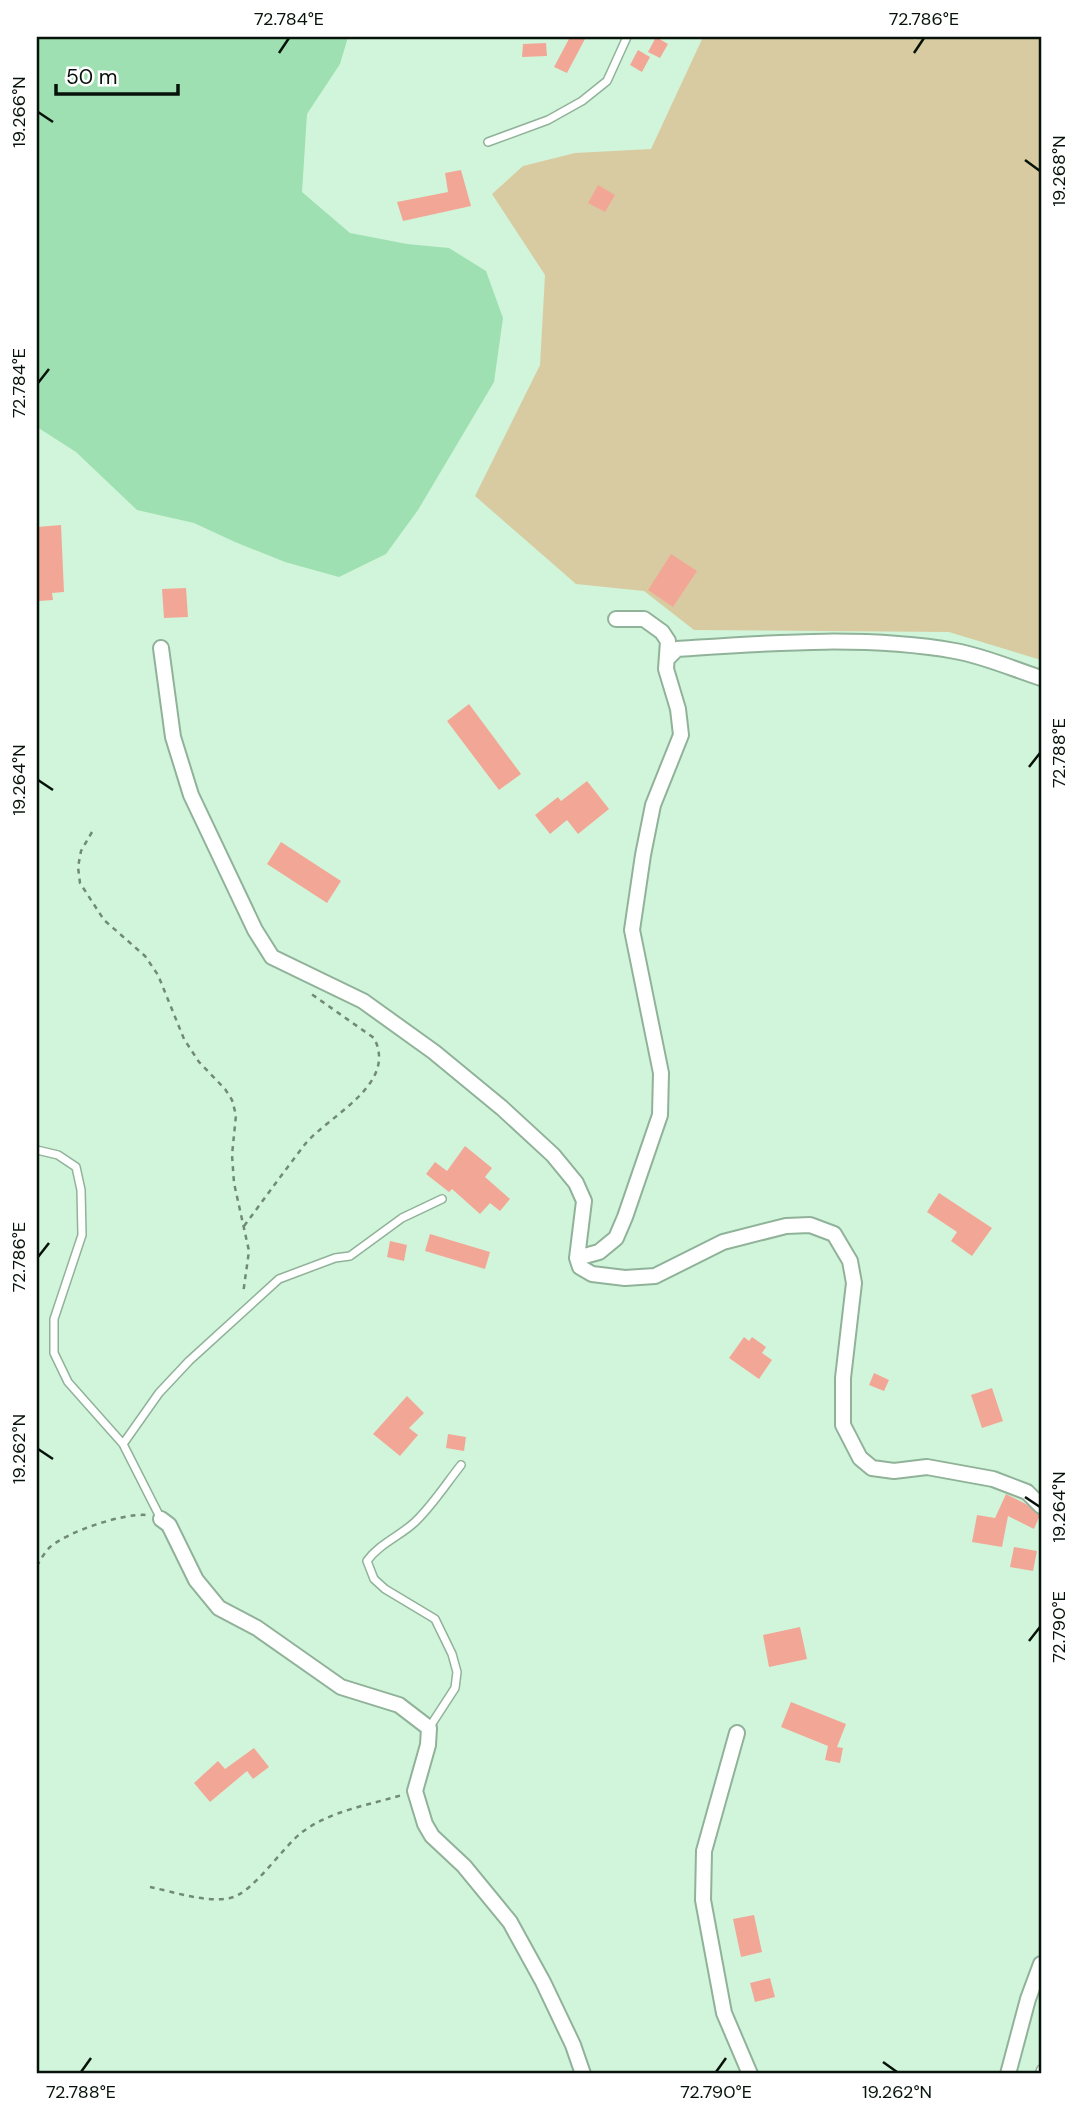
<svg xmlns="http://www.w3.org/2000/svg" width="1078" height="2111" font-family="'DM Sans',sans-serif">
  <style>
    .green { fill: #d8cba1 }
    .water { fill: #9ee0b1 }
    .building { fill: #f2a796 }
    .lines { fill: none; stroke-linecap: round; stroke-linejoin: round }
    .service-casing { stroke: #90b299; stroke-width: 10 }
    .minor-casing { stroke: #90b299; stroke-width: 18 }
    .path { stroke: #718a77; stroke-width: 2.5; stroke-dasharray: 5 5; stroke-linecap: butt }
    .service { stroke: #fff; stroke-width: 7 }
    .minor { stroke: #fff; stroke-width: 14 }
    .ticks { fill: none; stroke: #07130a; stroke-width: 2.5 }
    .neatline { fill: none; stroke: #07130a; stroke-width: 2.5 }
    .ticks-label { font-size: 18px; text-anchor: middle; fill: #07130a }
  </style>
  <rect width="100%" height="100%" fill="#d1f5da"/>
  <!-- green -->
  <path class="green" d="M703,37h206l6,3 4,-3h122v623l-92,-28 -255,-2 -50,-39 -68,-7 -101,-88 65,-131 5,-90 -53,-81 31,-28 52,-13 76,-4z"/>
  <!-- water -->
  <path class="water" d="M37,37h311l-8,27 -33,50 -5,78 48,41 57,11 42,4 37,23 17,47 -9,64 -76,128 -32,44 -47,23 -54,-15 -50,-20 -41,-19 -57,-13 -61,-58 -39,-25z"/>
  <!-- building -->
  <path class="building" d="M570,37h16l-19,36 -13,-6z
    M656,37l12,7 -8,14 -12,-6z
    M546,43l1,13 -25,1 1,-13z
    M638,50l12,7 -8,15 -12,-7z
    M461,170l10,36 -68,15 -6,-19 51,-10 -3,-19z
    M598,185l17,10 -10,17 -17,-9z
    M61,525l3,67 -12,1 1,7 -14,1v-5h-2v-69z
    M671,554l26,17 -24,36 -25,-17z
    M186,588l2,29 -24,1 -2,-29z
    M469,704l52,70 -22,16 -52,-69z
    M587,781l22,28 -31,25 -11,-14 -17,14 -15,-19 23,-18 3,4z
    M281,842l60,39 -14,22 -60,-39z
    M465,1146l27,22 -7,9 25,22 -10,12 -10,-8 -10,11 -28,-25 -3,3 -23,-18 9,-12 12,9z
    M939,1193l53,35 -20,28 -21,-15 6,-9 -30,-20z
    M430,1234l60,18 -5,17 -60,-18z
    M390,1241l17,4 -3,16 -17,-4z
    M744,1337l5,4 3,-4 14,10 -4,6 10,7 -13,19 -30,-21z
    M874,1373l15,7 -5,11 -15,-6z
    M992,1388l11,33 -21,7 -11,-33z
    M407,1396l17,17 -15,15 9,7 -18,21 -27,-22z
    M448,1434l18,3 -2,14 -18,-3z
    M1006,1494l20,10 14,11 -6,14 -26,-13 -6,31 -30,-5 5,-27 18,3z
    M1014,1547l23,4 -4,20 -23,-4z
    M800,1627l7,32 -38,8 -6,-32z
    M791,1702l55,22 -9,23 6,1 -3,15 -15,-3 3,-14 -47,-19z
    M254,1748l15,19 -16,12 -6,-8 -37,31 -16,-19 24,-22 7,8z
    M754,1915l8,37 -21,5 -8,-38z
    M770,1978l5,19 -20,5 -5,-19z"/>
  <g class="lines">
    <!-- service casing -->
    <g class="service-casing">
      <path id="service" d="M488,142l60,-22 34,-19 25,-20 20,-44
        M37,1150l21,5 18,12 5,23 1,45 -28,84v34l14,29 55,62 38,75
        M123,1444l36,-51 30,-32 90,-82 56,-21 15,-2 52,-38 40,-19
        M429,1728l26,-40 2,-16 -5,-18 -17,-35 -50,-30 -11,-10 -7,-18c12,-17 33,-25 48,-39 17,-16 31,-38 46,-57
        M1039,2074l2,-5"/>
    </g>
    <!-- minor casing -->
    <g class="minor-casing">
      <path id="minor" d="M161,648l12,89 18,58 64,135 17,27 91,44 71,51 68,56 51,47 23,28 8,18 -7,57 3,9 12,7 33,4 30,-2 68,-34 63,-16 24,-1 24,9 16,27 4,22 -11,95v47l17,33 12,10 22,3 33,-4 66,12 34,13 14,14
        M669,657l8,-8c91,-6 187,-14 278,2 29,5 58,18 86,27
        M577,1258l22,-6 17,-14 9,-21 35,-102 1,-42 -29,-143 11,-75 10,-50 28,-70 -3,-26 -12,-40 2,-28 -6,-9 -18,-13h-28
        M161,1519l8,6 27,55 23,28 38,20 84,59 58,18 30,23 -1,17 -13,46 10,33 7,12 32,30 46,56 33,60 30,63 10,29
        M737,1733l-33,118 -1,49 21,113 26,61
        M1008,2074l20,-75 13,-35"/>
    </g>
    <!-- path -->
    <path class="path" d="M92,832l-11,19 -3,16 2,16 24,37 41,36 13,19 26,64 15,23 26,27 7,11 4,15 -4,40 2,28 15,68 -6,43
      M244,1226c21,-28 41,-56 62,-83 24,-28 92,-59 68,-105l-64,-45
      M37,1566c3,-6 7,-12 12,-18 17,-16 74,-35 97,-33
      M150,1887c24,5 57,16 80,11 22,-4 52,-50 71,-65 28,-22 68,-28 101,-38"/>
    <!-- service -->
    <use href="#service" class="service"/>
    <!-- minor -->
    <use href="#minor" class="minor"/>
  </g>
  <!-- ticks -->
  <path class="ticks" d="M279,53l10,-15M914,53l10,-15M38,112l15,10M1025,160l15,11M38,383l11,-14M1029,767l11,-14M38,780l15,10M38,1257l11,-14M38,1449l15,10M1025,1497l15,10M1029,1641l11,-14M883,2062l14,10M81,2072l10,-14M716,2072l10,-14"/>
  <!-- border -->
  <rect width="1078" height="2111" fill="none" stroke="#ffffff" stroke-width="77"/>
  <!-- scale -->
  <path d="M56 84v10h122v-10" fill="none" stroke="#07130a" stroke-width="3.5"/>
  <text x="66" y="84" font-size="21" fill="#07130a" stroke="#ffffff" stroke-width="5" paint-order="stroke">50 m</text>
  <rect x="38" y="38" width="1002" height="2034" class="neatline"/>
  <g class="ticks-label">
    <text x="289" y="25">72.784°E</text>
    <text x="924" y="25">72.786°E</text>
    <text transform="translate(19 112) rotate(-90)" y="6">19.266°N</text>
    <text transform="translate(1059 171) rotate(-90)" y="6">19.268°N</text>
    <text transform="translate(19 383) rotate(-90)" y="6">72.784°E</text>
    <text transform="translate(1059 753) rotate(-90)" y="6">72.788°E</text>
    <text transform="translate(19 780) rotate(-90)" y="6">19.264°N</text>
    <text transform="translate(19 1257) rotate(-90)" y="6">72.786°E</text>
    <text transform="translate(19 1449) rotate(-90)" y="6">19.262°N</text>
    <text transform="translate(1059 1507) rotate(-90)" y="6">19.264°N</text>
    <text transform="translate(1059 1627) rotate(-90)" y="6">72.790°E</text>
    <text x="81" y="2098">72.788°E</text>
    <text x="716" y="2098">72.790°E</text>
    <text x="897" y="2098">19.262°N</text>
  </g>
</svg>
